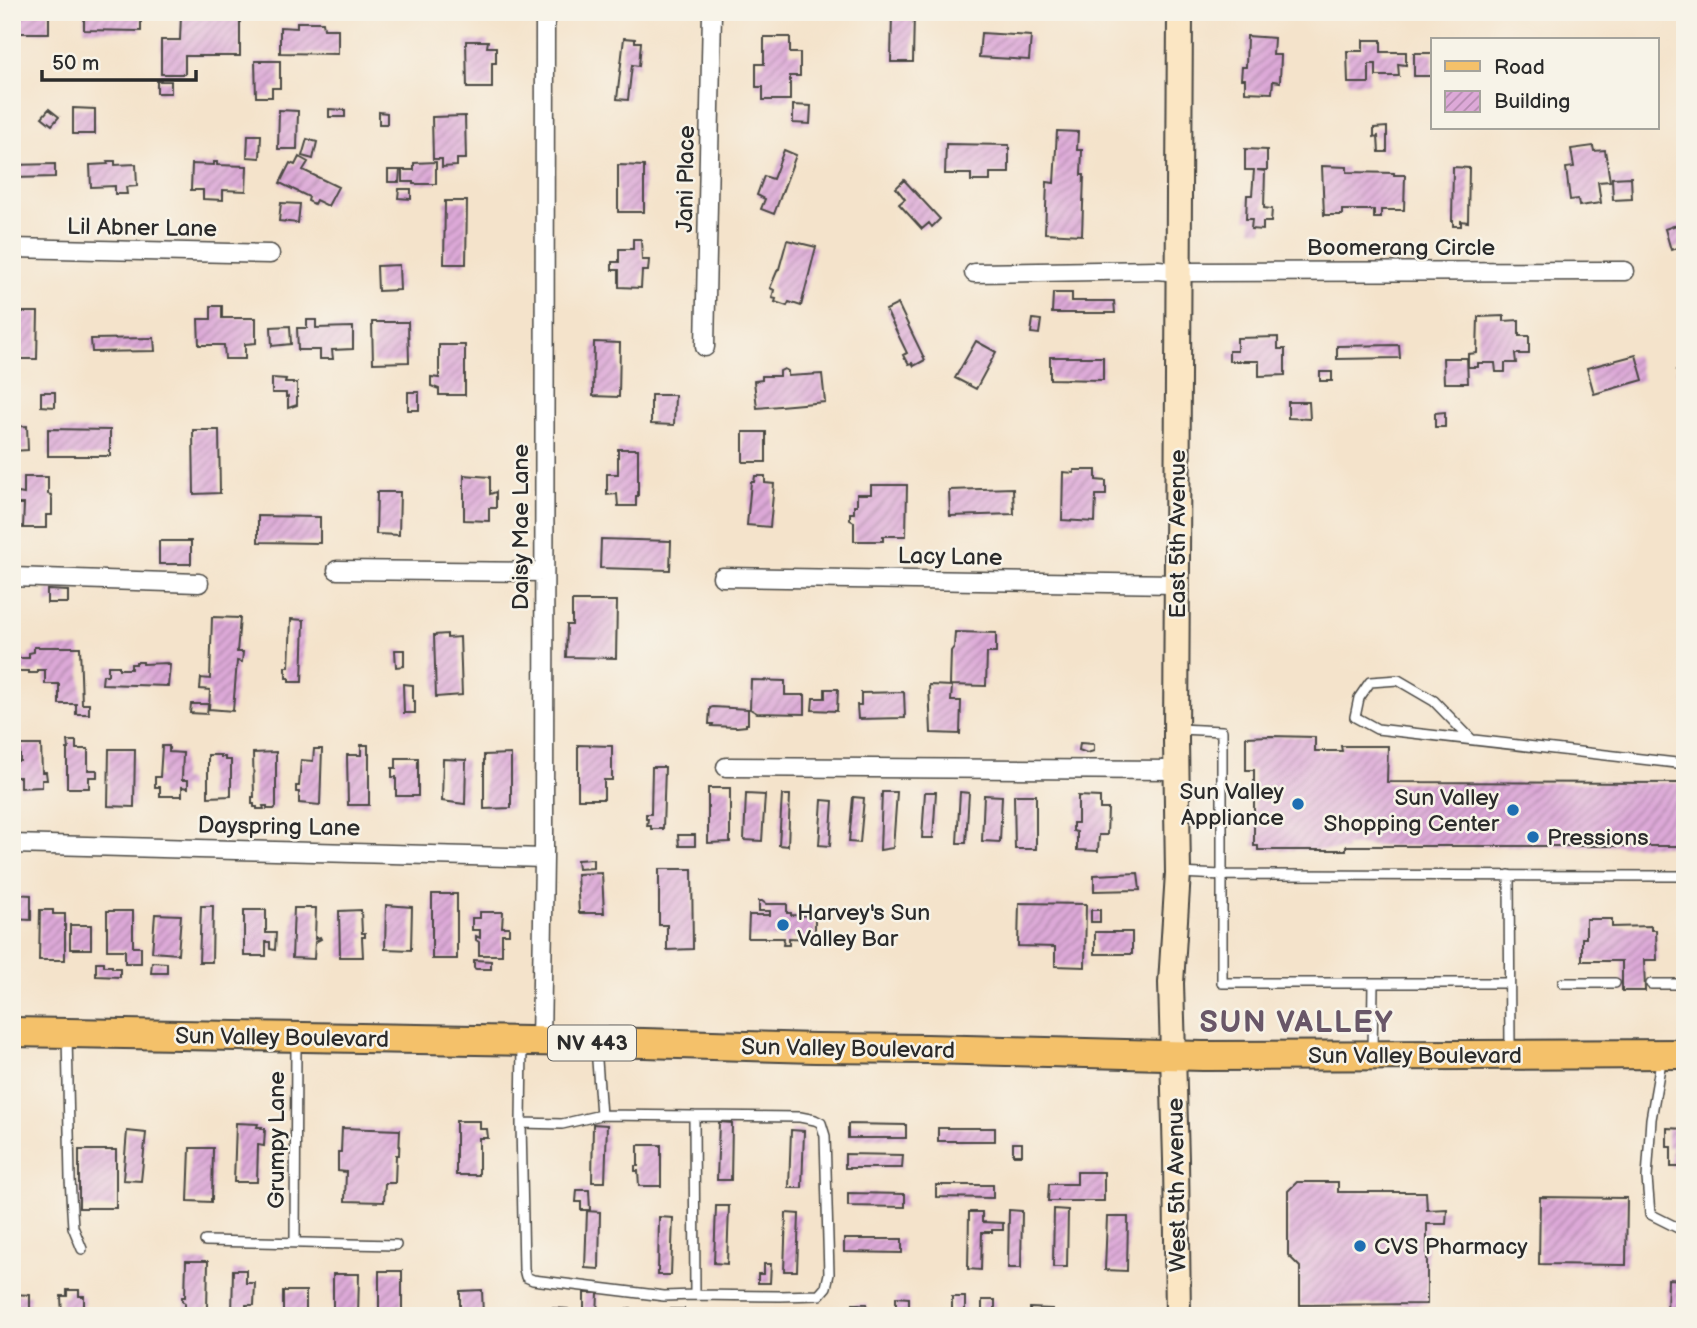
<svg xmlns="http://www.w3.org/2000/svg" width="1697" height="1328" font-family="'Balsamiq Sans',sans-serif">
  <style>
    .building { fill: url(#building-hatch) }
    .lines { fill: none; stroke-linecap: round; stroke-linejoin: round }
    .lane-casing { stroke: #494743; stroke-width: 12 }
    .street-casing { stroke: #494743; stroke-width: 21 }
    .secondary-casing { stroke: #494743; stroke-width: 28 }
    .primary-casing { stroke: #494743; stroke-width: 32 }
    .lane { stroke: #fff; stroke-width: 9 }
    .street { stroke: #fff; stroke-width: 18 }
    .secondary { stroke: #fbe6c3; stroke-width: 24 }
    .primary { stroke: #f4c16a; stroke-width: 28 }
    .poi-dot { fill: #1f6fb2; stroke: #f7f3e8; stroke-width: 2.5 }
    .labels { text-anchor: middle; stroke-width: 5; stroke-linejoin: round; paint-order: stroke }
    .shield { fill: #f7f3e8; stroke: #686764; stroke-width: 2 }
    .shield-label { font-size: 21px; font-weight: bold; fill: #2b2b2b }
    .street-label { font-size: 23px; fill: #2b2b2b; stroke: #f7f3e8 }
    .poi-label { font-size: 23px; fill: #2b2b2b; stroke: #f7f3e8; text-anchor: start }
    .district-label { font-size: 30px; font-weight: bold; letter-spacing: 2px; fill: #695768; stroke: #f7f3e8 }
  </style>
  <defs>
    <pattern id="building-hatch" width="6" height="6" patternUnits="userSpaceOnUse" patternTransform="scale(1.75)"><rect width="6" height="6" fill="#dda9d8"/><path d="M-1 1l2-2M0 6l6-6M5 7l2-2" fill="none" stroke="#b38aaf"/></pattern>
  </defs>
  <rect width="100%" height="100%" fill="#f7f3e8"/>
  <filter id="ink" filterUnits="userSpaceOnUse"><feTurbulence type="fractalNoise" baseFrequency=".0143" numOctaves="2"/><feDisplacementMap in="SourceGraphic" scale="14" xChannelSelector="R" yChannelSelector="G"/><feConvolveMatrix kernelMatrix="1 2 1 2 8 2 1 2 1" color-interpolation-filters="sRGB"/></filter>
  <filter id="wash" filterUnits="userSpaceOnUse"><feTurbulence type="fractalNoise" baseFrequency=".00686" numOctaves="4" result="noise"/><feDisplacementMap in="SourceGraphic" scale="28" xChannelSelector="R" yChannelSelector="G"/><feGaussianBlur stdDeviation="1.57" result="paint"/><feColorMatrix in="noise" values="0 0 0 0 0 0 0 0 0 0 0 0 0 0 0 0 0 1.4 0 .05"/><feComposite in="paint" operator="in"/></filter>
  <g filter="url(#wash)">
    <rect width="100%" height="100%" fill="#f4e3cb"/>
    <g id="blocks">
      <!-- building -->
      <path class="building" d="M12,12h37v21h-37z
        M84,12h57v19l-57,-1z
        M196,12h20v3h24v41h-55v18h-24v-34h19l1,-25h15z
        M892,12h22l-1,50h-22z
        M297,22h26l1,7h14v25l-58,-1v-26l17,1z
        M981,33l50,3 -2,24 -50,-3z
        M1247,36l27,2 -1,17h8l-1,27 -7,-1 -1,12 -27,-1v-13h-4l1,-12h4z
        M764,37h26v16h10v23h-10v24h-27v-13h-7v-23h8z
        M624,38l11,1v3h6l-2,24 -7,-1 -4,35 -11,-1z
        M1363,40h18v12h25v13l-8,-1 1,12h-23v-12h-7v19h-21l-1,-32h16z
        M466,41h22l-1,6h9v16h-4v25h-25z
        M1414,53h19v23h-19z
        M255,61h25v27h-8v9h-16z
        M157,81h14v12h-14z
        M793,105l18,1 -1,18 -17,-1z
        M73,108l22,1v25h-22z
        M49,109l10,8 -7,8 -10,-8z
        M329,109l16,1v7h-16z
        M279,110l19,1 -1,38h-19z
        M379,112l8,1v11h-8z
        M465,116l1,43h-9v7l-15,1v-8h-9l-1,-42z
        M1387,127v25h-8l-1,-16 -4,1v-9z
        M1057,131l21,1 -1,18h5l-1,25h3l-2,60 -37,-2 2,-51 7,1z
        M248,135h13l-1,23 -13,-1z
        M307,139l10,3 -4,17 -11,-3z
        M946,144l63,1v28h-19v8h-19v-7h-26z
        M1593,146l1,5 11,-1 5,31 -12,1 3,21 -22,3 -1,-7 -8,1 -4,-32 8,-1 -3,-18z
        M1245,149l22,1v20h-10l8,1 -1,37 8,1 -1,13h-8v8l-12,-1 1,-10h-6l1,-24h5l2,-25h-9z
        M784,150l12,5 -22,59 -13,-5 4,-10 -8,-4 7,-19 9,3z
        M299,157l9,5 -5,8 35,17 -10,19 -12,-6 -2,4 -6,-3 1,-4 -29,-14 10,-20 5,2z
        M107,161h8v4l21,-1 1,22 -11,1 1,7h-12v-8l-24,1 -1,-22 18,-1z
        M214,162h3v3l30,1 -1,25 -23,-1v10l-20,-1v-9h-12l1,-26 22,1z
        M436,162v22h-23v-2h-11v-12h12v-7z
        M55,164v13l-43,1v-13z
        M618,165l26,1v46h-26z
        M1322,166l25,1v5l47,1v2h11l-1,35h-23v8h-7v-8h-32v5h-18z
        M1453,167l16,1 -1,54 -7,-1v5h-8v-5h-1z
        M388,170h12l-1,12h-11z
        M1631,177l1,22 -19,1 -1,-22z
        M904,180l36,39 -8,8 -3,-4 -7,6 -23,-25 6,-5 -9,-11z
        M399,189h12v10l-13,-1z
        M445,201h22l-1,63h-22z
        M281,203l19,1 -2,19 -19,-2z
        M1685,222v23l-14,5 -6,-21z
        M633,239h8l1,21h7l-1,11h-6l-1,17 -22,-1v-17h-7v-8h7v-13h14z
        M787,240l29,7 -15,59 -12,-4 -2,4 -12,-4 1,-3 -4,-1 2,-8 -4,-2 8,-19h1z
        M399,265l1,25 -22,1 -1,-25z
        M1053,293h19v8h42l1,12h-63z
        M898,304l27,56 -11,6 -2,-3 -3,1 -3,-5h-1l-2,-4 4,-2 -21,-43z
        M211,306h11v12h34v25l-11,1v15h-20l-1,-14h-25l-1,-26h13z
        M15,312h23l-1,47h-23v-17h-2v-16h3z
        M1504,316v5l15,-1v16h10v18h-14l1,9h-11v9h-9l-1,-9h-17v4h-10v-13l9,-1 1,-36z
        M1033,319l8,1 -2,14 -8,-1z
        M307,320h9v8l37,-1v22l-21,1 1,9h-13v-9h-22l-1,-22h10z
        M372,322h36l1,40 -36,1z
        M290,326l1,18 -19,2 -1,-19z
        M1278,337v12h7v26l-26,1v-15h-30v-10h8v-13z
        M154,338l1,13 -63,1 -1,-13z
        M976,341l20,11 -20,37 -21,-11z
        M594,342l26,1 -1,54 -26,-1z
        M439,345h26v50h-26v-6l-8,-3v-9l8,1z
        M1399,345l1,13 -63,1v-13z
        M1636,355l7,25 -49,14 -7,-26z
        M1050,357h53v23l-53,-1z
        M1443,358h24l1,25h-24z
        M1685,365v20l-9,-15z
        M784,369l4,2v5l34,-2 3,28 -68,6 -3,-27 8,-1v-4h18v-5z
        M1320,372h12v9h-12z
        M272,378l14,1 -1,4h12v22l-9,3v-12l-2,1v-4h-14z
        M41,392h14v15l-14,-1z
        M408,392h11v18h-11z
        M651,395h24l-1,30 -23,-1z
        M1288,402h21l1,17 -22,-1z
        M1445,412v15h-10v-14z
        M27,426l1,24 -16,1v-24z
        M48,429l62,1v26h-62z
        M193,430h26l1,63 -26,1z
        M743,432h23v30h-23z
        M618,449h20v47h-2v10h-18l-1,-12 -10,1v-21h11z
        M1074,470h22v10l10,1v14h-10l-1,27 -33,-2 1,-48 11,1z
        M464,475l26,2v17l6,-2v16h-7v13l-25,-1z
        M755,476h10v7l9,1 -4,43 -23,-2 4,-43h3z
        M24,477h24v17l3,1 1,4v16h-6v13h-23l1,-24h-7l1,-11 6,1z
        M871,485h36l-1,51h-23v5h-29v-19l-4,-2v-7h4v-8h3v-11h14z
        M1013,488l1,26 -64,2 -1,-26z
        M377,492h23l-1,43 -23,-1z
        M258,516l62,1v26l-62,-1z
        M601,539l70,2 -1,29 -70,-2z
        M159,541h32v23h-32z
        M47,590l21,1v12h-21z
        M572,601h45l-1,57 -50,-1 1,-32h5z
        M212,617l28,1 -3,34h6l-1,10 -5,-1 -4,50 -24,-2 1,-19 -10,-1 1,-11 9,1z
        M291,619l13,1 -2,62h-13v-4h-3v-6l-1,-1v-4h4z
        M955,632l41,1v20h-9l-1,33 -36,-1 1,-34 3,-4z
        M447,634v4l13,-1 2,58 -26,2 -2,-62z
        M34,647h46l2,57h7v10h-13v-10h-17v-20h-14v-14h-8v3h-8v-2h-11v-13h11v-5l5,-1z
        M395,650h9v16l-8,1z
        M136,662h7v2l25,-1 -1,2h3l-2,21 -66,-2 1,-9h5v-9h11v3h12v-5h5z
        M751,680l34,1v14h20v19l-48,-1 -7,-4z
        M403,684l10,1v16h2v12h-11z
        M929,685l23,1 -1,15h10l-1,33 -29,-1z
        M825,689h13l-1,22 -25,-1 1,-12h12z
        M904,692l1,26 -47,1 -1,-14h4v-12z
        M191,704h17l-1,10 -17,-1z
        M713,707l35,2v15h-2v2l-9,1 -25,-1 1,-2h-4l1,-16z
        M1271,736l44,1v14h27l-1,-5h47l-1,36 298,1v63h-339v4h-88v-4h-4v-76h-8v-33z
        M68,741h8v8h12v21h9v7h-8v11h-22v-39h2z
        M1080,743l14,1v7l-7,2 -8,-3z
        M20,745h21l1,27h4l1,8h-5v7l-22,1v-11h-8v-16h8z
        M361,745h7v9h1v51h-21l-1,-50h14z
        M578,745l34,1v34h-8v19h-26z
        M162,746h7v6l14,1 -1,27h6v8l-6,-1v9h-22v-9h-5v-10h5z
        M109,749h26l-1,58 -26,-1z
        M314,749h8l-2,56 -21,-2v-11h-3v-6h3l2,-26 12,1z
        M276,752v55l-2,2h-7v-3h-4l1,3h-7v-2h-3v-3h-2v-7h2l-1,-44z
        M511,754v54l-27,1v-54z
        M208,755h13v2h4v3h6v36l-23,1z
        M396,758h22v38h-22v-19h-4v-9h4z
        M443,759l23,1 -1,44 -23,-3z
        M652,767h13l-2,62h-12v-3h-4l1,-7h-2v-5h5z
        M708,788h22v54l-22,1z
        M882,792h15l-4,56 -13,2z
        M925,792h11l-3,46h-11z
        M960,792l9,1 -3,50h-9z
        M746,794l19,1 -3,46 -18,-1z
        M782,795h8l-2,51 -9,-1z
        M984,795l18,1 -2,46 -18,-1z
        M1014,795h22v54h-21z
        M1078,796l22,1v12h8l-1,26h-8l-1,16 -21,-1v-18l-4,-1v-8h5z
        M853,797l11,1 -4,45 -11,-1z
        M822,800l11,1 -3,45 -11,-1z
        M678,835h17v11h-16z
        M593,859v9l-15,1 -1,-9z
        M659,869h33l1,80 -26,1v-25h-8z
        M602,873l2,40h-25l-2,-39z
        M1138,873l2,17 -46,1v-16z
        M12,894l19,1v25l-19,-1z
        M432,894h25v65h-25z
        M759,901h3l4,3h21v9h4v2l24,1v23l-26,-1v7h-6l1,-7h-36l1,-23h21v-4h-11z
        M1019,903l67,1 -1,63 -30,-1v-19l-37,-1z
        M386,905l26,2 -1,43 -26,-1z
        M201,906h12l-1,56h-13z
        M294,908h22l-1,31 5,-2 1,2 -6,3 -1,17 -22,-1z
        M40,910h13v4h12v46h-26z
        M244,910h22v23h10l-1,17 -5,-1v-7h-4v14h-22z
        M361,910l1,23h3v4h-3l1,20h-23l-1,-46z
        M1091,910h9v12h-9z
        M107,911h26v36h8v16h-16v-13h-18z
        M480,912h23l-1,15h7v7h-7v21h-23v-13l-3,-2v-4l4,2v-8h-8v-12h8z
        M155,914l26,1 -3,39 -26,-2z
        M1586,919h26v8l39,-1v4h5l1,30h-13l1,31h-23v-30h-40v-23h4z
        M70,925h21v24h-21z
        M1095,932h37v22h-37z
        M474,960l17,1v8h-15l-2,-1z
        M96,962h8v4h8v2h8v9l-24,-1z
        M152,962l15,1v10h-16z
        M456,1121h24v8h7l1,9h-9v37h-23z
        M719,1122l13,1 -1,57h-14z
        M236,1123l22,1 -1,3h5l-1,2h4l-1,17 -6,-1 -1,37h-23z
        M593,1124l14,1 -2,57h-13z
        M848,1124l58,1v13h-58z
        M342,1128l58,2 -1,25h-3l-1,28h-10l-1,19 -39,-1 1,-29 -8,-1v-19h3z
        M938,1128h57v13h-57z
        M1667,1128l18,1v38h-14v-20h-4z
        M791,1130l13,1 -2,57h-13z
        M127,1131l19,2 -5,48 -18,-1z
        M1013,1143h9v12h-9z
        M638,1145h23v41h-22l-1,-15h-3v-5h3z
        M190,1148h23l-1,51h-1v3l-23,-1z
        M79,1150h37v58h-37z
        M845,1154l58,1 -1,13h-57z
        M1077,1172h27v29h-56l1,-17h28z
        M1297,1182h41v10h88l1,18 20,-1 -1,15h-19v80l-127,1v-38l-12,-12v-64z
        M936,1185h57v13l-57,-1z
        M577,1190h12l1,20h-9v-8h-5z
        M848,1193l57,1v13l-57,-1z
        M1540,1197l87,1 -1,67 -87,-1z
        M716,1206h13l-2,58 -13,-1z
        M1054,1209l14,1 -1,57h-14z
        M1009,1210l13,1 -1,57h-13z
        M587,1211l13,1 -1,57 -14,-1z
        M969,1212h13v10l21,1v7h-11v2h-10l-1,38 -13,-1z
        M786,1213l13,1 -2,57h-13z
        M659,1217l14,1 -2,57h-13z
        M1107,1217h21l-1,54 -22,-1z
        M844,1239h58v14l-58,-1z
        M186,1261h22l-1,49 -22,-1v-6l-3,-2v-4h3z
        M764,1264h7l-1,19h-12v-9h6z
        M233,1270h13v13h9l-1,22h-8v11h-14z
        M379,1271h23v45h-23z
        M333,1274h26l-1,42h-25z
        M1668,1279l17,1v36h-18z
        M67,1290h12v6h5v15h3v5h-25l-1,-20h6z
        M482,1290l1,26h-23v-25z
        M283,1291h23v25h-23z
        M584,1293h14l-1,23h-13z
        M12,1294l18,1v21h-18z
        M896,1297l13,1v18h-13z
        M952,1297h13v19h-13z
        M982,1300h13v16h-13z
        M853,1304h14v12h-14z
        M551,1308l17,1v7h-17z
        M1030,1308l22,1v7h-22z
        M627,1309h57v7h-57z
        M1090,1312h21v4h-21z"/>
    </g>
  </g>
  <g filter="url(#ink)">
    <use href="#blocks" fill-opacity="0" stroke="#494743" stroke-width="2"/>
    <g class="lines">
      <!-- lane casing -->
      <g class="lane-casing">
        <path id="lane" d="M1179,729l43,2v252h287
          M1471,739l-37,-38 -36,-21 -28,2 -11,16 -4,19 22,12 308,35
          M1179,873l43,2 463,1
          M1509,875l1,176
          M1563,983h52
          M1651,984h34
          M67,1035l3,144 3,48 9,22
          M522,1043l-1,80 3,146 2,8 7,3 131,16 31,-1 -1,-179 -93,-1
          M1372,1053l1,-70
          M1662,1056l-11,63 -4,59 3,36 28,14 7,1
          M694,1116l106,1 15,3 6,3 4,13 4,138 -3,13 -7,8 -39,1 -85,-1
          M521,1123l41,1 39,-9 -5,-68
          M205,1241l191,4
          M295,1243l1,-201"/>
      </g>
      <!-- street casing -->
      <g class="street-casing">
        <path id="street" d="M12,248l258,6
          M974,273l184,-3 20,2 447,-1
          M705,347l7,-335
          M337,570l207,2
          M12,577l187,6
          M722,577l455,7
          M726,767l450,3
          M12,844l532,14
          M541,1043l3,-185 1,-846"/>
      </g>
      <!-- secondary casing -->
      <g class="secondary-casing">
        <path id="secondary" d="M1178,1316l-2,-156 -5,-177 7,-110 -2,-133 4,-728"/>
      </g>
      <!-- primary casing -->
      <g class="primary-casing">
        <path id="primary" d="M12,1032l632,11 171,5 112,1 276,7 482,-2"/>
      </g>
      <!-- lane -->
      <use href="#lane" class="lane"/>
      <!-- street -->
      <use href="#street" class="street"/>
      <!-- secondary -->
      <use href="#secondary" class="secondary"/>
      <!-- primary -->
      <use href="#primary" class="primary"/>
    </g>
  </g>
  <!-- markers -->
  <g class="poi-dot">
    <circle cx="1298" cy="804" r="7"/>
    <circle cx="1513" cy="810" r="7"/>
    <circle cx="1533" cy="837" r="7"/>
    <circle cx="783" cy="925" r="7"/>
    <circle cx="1360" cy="1246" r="7"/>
  </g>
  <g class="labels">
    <!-- shield labels -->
    <rect class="shield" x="548" y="1025.5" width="88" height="35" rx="5"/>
    <g class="shield-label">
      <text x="592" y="1050">NV 443</text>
    </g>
    <!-- street labels -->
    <g class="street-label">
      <text transform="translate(685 179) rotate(-89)" y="8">Jani Place</text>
      <text transform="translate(142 227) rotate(1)" y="8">Lil Abner Lane</text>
      <text x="1401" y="255">Boomerang Circle</text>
      <text transform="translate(520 527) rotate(-90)" y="8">Daisy Mae Lane</text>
      <text transform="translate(1177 534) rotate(-90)" y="8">East 5th Avenue</text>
      <text transform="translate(950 556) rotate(1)" y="8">Lacy Lane</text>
      <text transform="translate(279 826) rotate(1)" y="8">Dayspring Lane</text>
      <text transform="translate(282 1037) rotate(1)" y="8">Sun Valley Boulevard</text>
      <text transform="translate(848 1048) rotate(1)" y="8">Sun Valley Boulevard</text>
      <text x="1415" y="1063">Sun Valley Boulevard</text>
      <text transform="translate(276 1140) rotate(-90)" y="8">Grumpy Lane</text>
      <text transform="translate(1176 1185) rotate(-91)" y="8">West 5th Avenue</text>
    </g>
    <!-- poi labels -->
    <g class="poi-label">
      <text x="1284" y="799" text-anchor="end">Sun Valley<tspan x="1284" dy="26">Appliance</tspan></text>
      <text x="1499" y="805" text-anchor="end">Sun Valley<tspan x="1499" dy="26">Shopping Center</tspan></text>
      <text x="1547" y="845">Pressions</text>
      <text x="797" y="920">Harvey's Sun<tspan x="797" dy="26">Valley Bar</tspan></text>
      <text x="1374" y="1254">CVS Pharmacy</text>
    </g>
    <!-- district labels -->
    <g class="district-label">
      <text x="1297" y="1032">SUN VALLEY</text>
    </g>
  </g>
  <!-- margin -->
  <rect width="1697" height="1328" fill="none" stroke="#f7f3e8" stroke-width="42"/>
  <!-- legend -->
  <rect x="1431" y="38" width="228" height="91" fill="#f7f3e8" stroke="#a5a39c" stroke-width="2"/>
  <rect x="1445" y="61" width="35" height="10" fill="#f4c16a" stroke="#a5a39c" stroke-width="2"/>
  <text x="1494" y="74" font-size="21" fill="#2b2b2b">Road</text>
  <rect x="1445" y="91" width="35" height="21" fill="url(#building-hatch)" stroke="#a5a39c" stroke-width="2"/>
  <text x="1494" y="108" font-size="21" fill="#2b2b2b">Building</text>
  <!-- scale -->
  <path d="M42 70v10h154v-10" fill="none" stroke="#2b2b2b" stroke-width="3.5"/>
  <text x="52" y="70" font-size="21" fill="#2b2b2b" stroke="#f7f3e8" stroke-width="5" paint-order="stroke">50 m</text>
</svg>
